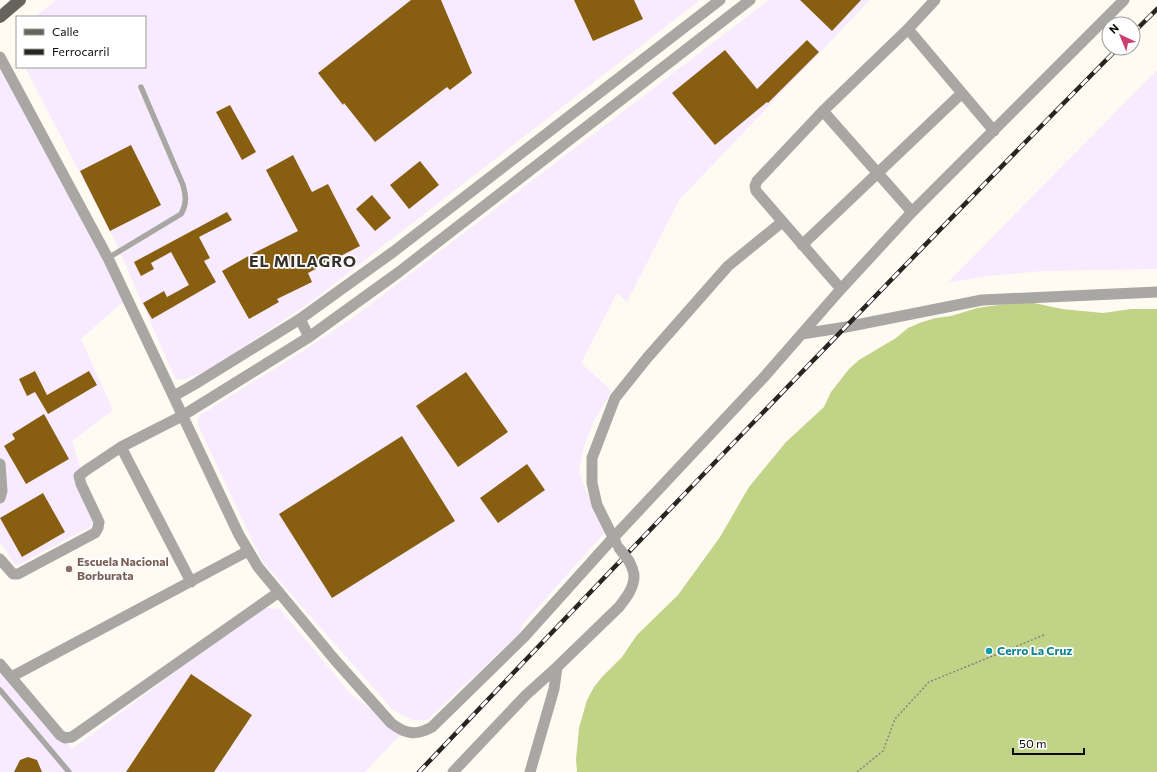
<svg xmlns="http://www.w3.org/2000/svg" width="1157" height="772" font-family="Commissioner,sans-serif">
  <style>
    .industrial { fill: #f8ebff }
    .forest { fill: #c1d386 }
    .building { fill: #885f11 }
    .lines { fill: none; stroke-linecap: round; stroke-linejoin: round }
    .path { stroke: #86837d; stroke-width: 1.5; stroke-dasharray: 2 2; stroke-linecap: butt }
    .lane { stroke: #a9a7a3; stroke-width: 5.5 }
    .street { stroke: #a9a7a3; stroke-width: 11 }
    .primary { stroke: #66645c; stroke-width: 12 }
    .rail-casing { stroke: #272521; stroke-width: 4.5 }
    .rail { stroke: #fff; stroke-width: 3; stroke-dasharray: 9; stroke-linecap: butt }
    .street-bridge { stroke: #a9a7a3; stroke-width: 11 }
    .education-dot { fill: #8d6e63; stroke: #fff; stroke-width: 1.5 }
    .culture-dot { fill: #0f9aa8; stroke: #fff; stroke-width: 1.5 }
    .labels { text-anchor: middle; stroke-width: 3.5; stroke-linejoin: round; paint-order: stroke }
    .education-label { font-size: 12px; font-weight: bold; fill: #785e54; stroke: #fff; text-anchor: start }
    .culture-label { font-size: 12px; font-weight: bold; fill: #0d838f; stroke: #fff; text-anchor: start }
    .district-label { font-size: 16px; font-weight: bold; letter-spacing: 1px; fill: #36312a; stroke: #fff }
  </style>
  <rect width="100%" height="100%" fill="#fffaf2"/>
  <!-- industrial -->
  <path class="industrial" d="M56,0h644l-388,301 -101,68 -26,10 -7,1 -4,-4 -59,-135 -90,-174h120v-50h-110z
    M769,0h101l-191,200 -52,102 -10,-9 -36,70 31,28 -19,32 -8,20 -6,26 6,20 19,33 2,9 -83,93 -4,10 -92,86h-15l-19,-10 -131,-149 -64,-136v-5l2,-5 106,-66 48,-32z
    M0,67l125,233 -44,39 32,71 -41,31 25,82 -81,43 -16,-24z
    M1157,70v199l-114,2 -55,5 -41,7z
    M261,608h9l10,1 70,84 18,14 40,27 -10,3 -33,35h-365v-107l72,84z"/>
  <!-- forest -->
  <path class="forest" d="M1020,302l14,1 28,6 41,4 28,-4h26v463h-580l-1,-13 3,-31 8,-28 7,-13 8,-10 20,-20 15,-22 41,-40 42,-58 29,-50 37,-45 38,-35 7,-15 18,-23 10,-9 37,-22 12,-10 14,-6 14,-4 15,-2 26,-8z"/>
  <!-- building -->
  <path class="building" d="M411,0h30l31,73 -22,17 -3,-3 -72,55 -31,-39 -1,2 -25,-32z
    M574,0h60l9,19 -50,22z
    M800,0h61l-29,31z
    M807,40l12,12 -51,51 -1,-1 -52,43 -43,-52 53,-43 32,39z
    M230,105l26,47 -14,8 -26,-48z
    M131,145l30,60 -51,26 -30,-60z
    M293,155l19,37 16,-8 32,62 -52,27 4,9 -35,17 2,3 -30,17 -27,-48 30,-17 46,-23 -32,-61z
    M420,161l19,24 -30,24 -19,-24z
    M372,195l19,23 -16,13 -19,-22z
    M227,212l5,8 -33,17 11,21 -6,3 12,21 -64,37 -9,-16 21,-12 3,6 22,-12 -18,-33 -20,11 3,6 -13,7 -7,-14z
    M35,371l12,24 42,-24 8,14 -49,29 -13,-22 -8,4 -8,-17z
    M466,372l42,60 -50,35 -42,-61z
    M44,414l25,45 -43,25 -22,-38 11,-7 -3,-5z
    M402,436l53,85 -123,77 -53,-84z
    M527,464l18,26 -47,33 -18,-25z
    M43,493l22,39 -43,25 -22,-39z
    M191,674l61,41 -38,57h-88z
    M28,757l9,3 5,12h-28l6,-12z"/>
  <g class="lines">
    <!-- path -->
    <path class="path" d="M857,772l26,-21 12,-32 34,-37 115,-47"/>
    <!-- lane -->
    <path class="lane" d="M108,258l73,-44c6,-10 5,-18 2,-29l-42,-98
      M0,690l69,82"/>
    <!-- street -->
    <path class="street" d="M908,29l86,102
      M0,57l108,201 131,277 19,32 77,93 56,63c14,11 25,13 41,4l92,-90 89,-99 152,-162 76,-87 71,-77 212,-212
      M823,111l89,101
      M802,245l160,-152
      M841,289l-85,-98 -1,-5 2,-5 66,-70 85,-82 27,-29
      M300,319l9,18
      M802,334l44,-7 136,-27 175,-8
      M174,396l21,-12 105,-65 93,-67 327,-252
      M121,447l70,135
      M0,464l2,27 -2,7
      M616,543l-19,-38 -5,-22v-25l23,-60 32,-40 81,-92 54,-44
      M0,559l13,15h5l77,-41 3,-5 1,-6 -18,-38 -2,-8 6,-5 36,-24 61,-31 127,-79 90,-65 351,-272
      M0,664l60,71 5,3 7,-1 207,-145
      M11,677l237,-126
      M453,772l73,-77 31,-28
      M530,772l24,-83 3,-22 62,-60c7,-9 15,-19 15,-31 0,-5 -3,-11 -5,-15"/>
    <!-- primary -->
    <path class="primary" d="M0,17l20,-17"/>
    <!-- rail casing -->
    <g class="rail-casing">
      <path id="rail" d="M1133,33l24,-24
        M419,772c231,-243 463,-485 699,-724"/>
    </g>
    <!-- rail -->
    <use href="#rail" class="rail"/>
    <!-- street-bridge -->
    <path class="street-bridge" d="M619,548l10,13"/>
  </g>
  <!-- markers -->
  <circle class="education-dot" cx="69" cy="569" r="4"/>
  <circle class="culture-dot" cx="989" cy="651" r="4"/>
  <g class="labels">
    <!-- education labels -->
    <g class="education-label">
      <text x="77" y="566">Escuela Nacional<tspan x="77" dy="14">Borburata</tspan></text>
    </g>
    <!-- culture labels -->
    <g class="culture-label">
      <text x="997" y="655">Cerro La Cruz</text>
    </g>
    <!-- district labels -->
    <g class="district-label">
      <text x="303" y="267">EL MILAGRO</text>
    </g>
  </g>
  <!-- legend -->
  <rect x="16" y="16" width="130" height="52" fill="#ffffff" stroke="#9e9d9c"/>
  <rect x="24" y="29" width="20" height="6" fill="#66645c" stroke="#9e9d9c"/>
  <text x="52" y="36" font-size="12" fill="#0d0b08">Calle</text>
  <rect x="24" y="49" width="20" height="6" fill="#272521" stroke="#9e9d9c"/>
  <text x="52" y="56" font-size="12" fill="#0d0b08">Ferrocarril</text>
  <!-- north arrow -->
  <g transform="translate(1121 36) rotate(316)"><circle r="19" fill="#ffffff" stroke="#9e9d9c"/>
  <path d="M0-3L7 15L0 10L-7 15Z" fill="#cd406d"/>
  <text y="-6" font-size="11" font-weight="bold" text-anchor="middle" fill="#0d0b08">N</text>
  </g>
  <!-- scale -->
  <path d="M1013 748v6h71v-6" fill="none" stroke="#0d0b08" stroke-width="2"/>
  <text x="1019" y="748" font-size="12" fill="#0d0b08" stroke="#ffffff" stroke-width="3" paint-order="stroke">50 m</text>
</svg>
